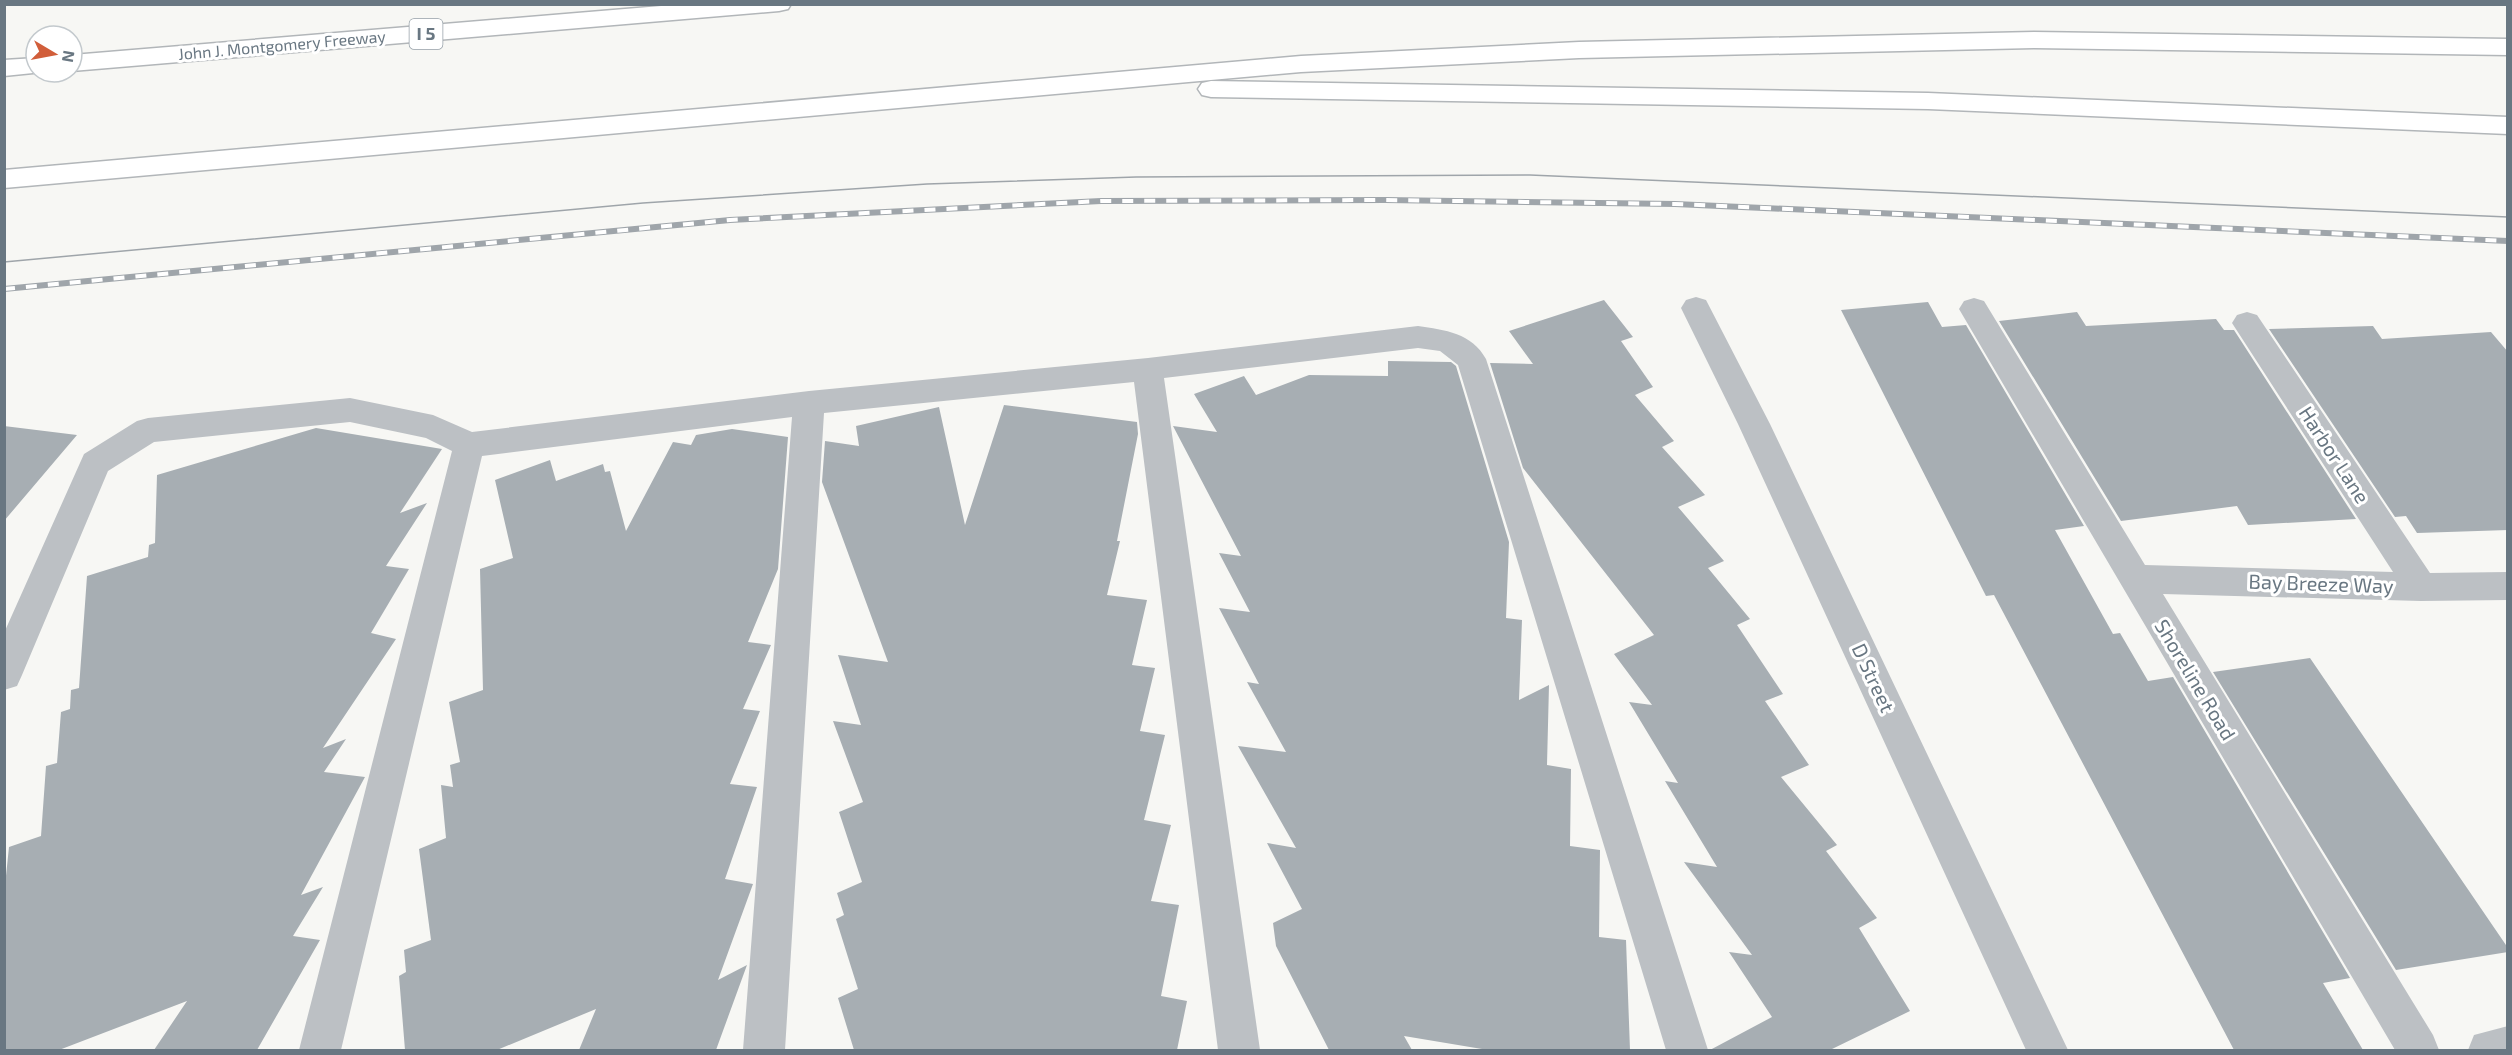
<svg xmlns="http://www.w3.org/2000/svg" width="2512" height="1055" font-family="'Exo 2',sans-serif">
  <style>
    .building { fill: #a7aeb3 }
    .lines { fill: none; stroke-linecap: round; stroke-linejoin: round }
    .highway-casing { stroke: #b2b6b9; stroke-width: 3 }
    .minor { fill: #bcc0c4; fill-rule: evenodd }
    .highway { fill: #fff; fill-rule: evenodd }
    .tram { stroke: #9fa5aa; stroke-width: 1.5 }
    .rail-casing { stroke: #9fa5aa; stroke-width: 6 }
    .rail { stroke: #fff; stroke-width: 4; stroke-dasharray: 11; stroke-linecap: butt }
    .labels { text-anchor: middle; stroke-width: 6; stroke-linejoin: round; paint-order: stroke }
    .far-street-label { font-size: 16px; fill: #697782; stroke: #fff }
    .shield { fill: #fff; stroke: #96a0a8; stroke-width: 1.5 }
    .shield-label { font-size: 18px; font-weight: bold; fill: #697782 }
    .street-label { font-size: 20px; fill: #697782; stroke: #fff }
  </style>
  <rect width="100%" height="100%" fill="#f7f7f4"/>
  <!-- building -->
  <path class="building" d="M1604,300l29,37 -12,4 32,46 -18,8 39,46 -12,6 43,48 -27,12 46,54 -16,7 42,51 -13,6 46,69 -18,7 44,64 -28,12 56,68 -11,6 51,67 -18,10 51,83 -80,39h-120l62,-33 -43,-65 23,3 -68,-93 33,5 -52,-86 13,2 -49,-81 23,3 -38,-51 40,-19 -131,-167 -33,-105 43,1 -24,-33z
    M1928,302l14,25 24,-2 118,201 -29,4 58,104 7,-1 28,48 25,-4 177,301 -27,5 40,67h-129l-240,-455 -8,1 -145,-286z
    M2077,312l9,14 130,-7 8,11h10l122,189 -108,6 -11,-19 -116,15 -122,-200z
    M2373,326l9,13 109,-7 17,20v178l-91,3 -11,-17 -11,1 -126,-188z
    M1388,361l63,1 5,4 53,176 -3,76 16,2 -3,80 30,-15 -2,80 24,4 -1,77 30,4 -1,87 27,3 4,110h-142l-84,-14 8,14h-83l-53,-104 -3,-23 29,-14 -35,-66 29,5 -58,-102 48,6 -39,-70 12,2 -40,-76 31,4 -31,-59 22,3 -68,-130 44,6 -23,-38 50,-18 12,19 53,-20 79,1z
    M1004,405l133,17 1,12 -21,107h3l-13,54 40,5 -15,65 23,3 -15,63 25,4 -21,85 27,5 -20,76 28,4 -18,91 26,5 -10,49h-323l-16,-52 20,-9 -22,-70 8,-4 -7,-22 25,-11 -23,-70 24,-10 -30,-81 28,4 -23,-70 50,7 -66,-180 3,-41 34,5 -3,-20 83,-19 26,118z
    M4,426l73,9 -73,86z
    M316,428l126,21 -42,64 27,-10 -41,63 23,3 -38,64 25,6 -73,109 23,-9 -22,33 41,5 -64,118 22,-8 -30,49 27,4 -63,110h-103l33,-49 -128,49h-55v-155l5,-48 32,-11 5,-70 11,-3 4,-51 9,-3 1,-19 8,-2 8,-112 61,-19 1,-12 6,-2 2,-68z
    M732,429l56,8 -10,132 -30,73 23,3 -28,64 17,2 -30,73 27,3 -32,92 28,5 -35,96 29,-15 -31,85h-137l17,-41 -99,41h-92l-6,-74 7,-4 -2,-22 27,-10 -12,-91 27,-11 -5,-53 12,2 -3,-22 10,-3 -11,-60 34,-12 -3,-121 33,-11 -18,-78 55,-20 6,21 47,-17 2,8 5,-1 16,60 47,-89 18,3 5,-10z
    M2310,658l198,290v4l-112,18 -183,-298z"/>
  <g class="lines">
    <!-- highway casing -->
    <g class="highway-casing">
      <path id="highway" d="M685,4h106l-3,5 -9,2 -707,60v-16z
        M2034,32l474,7v16l-474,-7 -455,10 -278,14 -1297,116v-18l1297,-114 278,-14z
        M36,58v14h7l-39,4v-16z
        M1211,81l717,12 580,24v17l-580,-25 -717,-12 -9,-2 -4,-6 4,-6z"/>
    </g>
    <!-- minor -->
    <path class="minor" d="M1696,297l10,3 64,124 298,626h-42l-288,-626 -57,-116 5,-8z
      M1974,298l10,3 161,264 248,7 -161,-249 5,-8 10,-3 10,3 173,258 78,-1v28l-87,1 -258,-7 270,441 6,15h-44l-436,-741 5,-8z
      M1418,326c27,4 54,7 68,33l222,691h-42l-208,-685 -18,-14 -22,-3 -254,30 96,672h-42l-84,-668 -310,31 -39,637h-42l49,-633 -310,39 -141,594h-42l153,-599 -26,-13 -76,-16 -196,20 -46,29 -86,204 -5,11 -13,4v-57l80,-179 53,-33 11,-3 202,-20 83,17 39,17 337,-41 339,-33z
      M2508,1026v24h-40l6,-15z"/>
    <!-- highway -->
    <use href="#highway" class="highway"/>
    <!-- tram -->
    <path class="tram" d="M4,262l639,-59 284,-19 209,-7 394,-2 978,42"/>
    <!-- rail casing -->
    <g class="rail-casing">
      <path id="rail" d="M4,289l726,-69 371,-19 284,-1 290,4 833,37"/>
    </g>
    <!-- rail -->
    <use href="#rail" class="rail"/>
  </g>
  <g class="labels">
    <!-- far-street labels -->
    <g class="far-street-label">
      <text transform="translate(282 45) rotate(-5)" y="6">John J. Montgomery Freeway</text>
    </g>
    <!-- shield labels -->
    <rect class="shield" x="409.5" y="19" width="33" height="30" rx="4.5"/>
    <g class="shield-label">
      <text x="426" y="40">I 5</text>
    </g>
    <!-- street labels -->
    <g class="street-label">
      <text transform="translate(2334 455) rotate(57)" y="7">Harbor Lane</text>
      <text transform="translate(2321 584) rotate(2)" y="7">Bay Breeze Way</text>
      <text transform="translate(1873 678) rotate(65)" y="7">D Street</text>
      <text transform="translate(2195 680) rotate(59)" y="7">Shoreline Road</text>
    </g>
  </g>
  <!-- border -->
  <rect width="2512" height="1055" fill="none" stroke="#697782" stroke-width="12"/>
  <!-- north arrow -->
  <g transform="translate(54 54) rotate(100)"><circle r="28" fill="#ffffff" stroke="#c3c9cd" stroke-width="1.5"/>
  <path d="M0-4.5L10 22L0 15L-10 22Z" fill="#d15e3a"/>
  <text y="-9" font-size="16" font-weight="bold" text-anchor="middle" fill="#697782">N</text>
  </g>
</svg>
